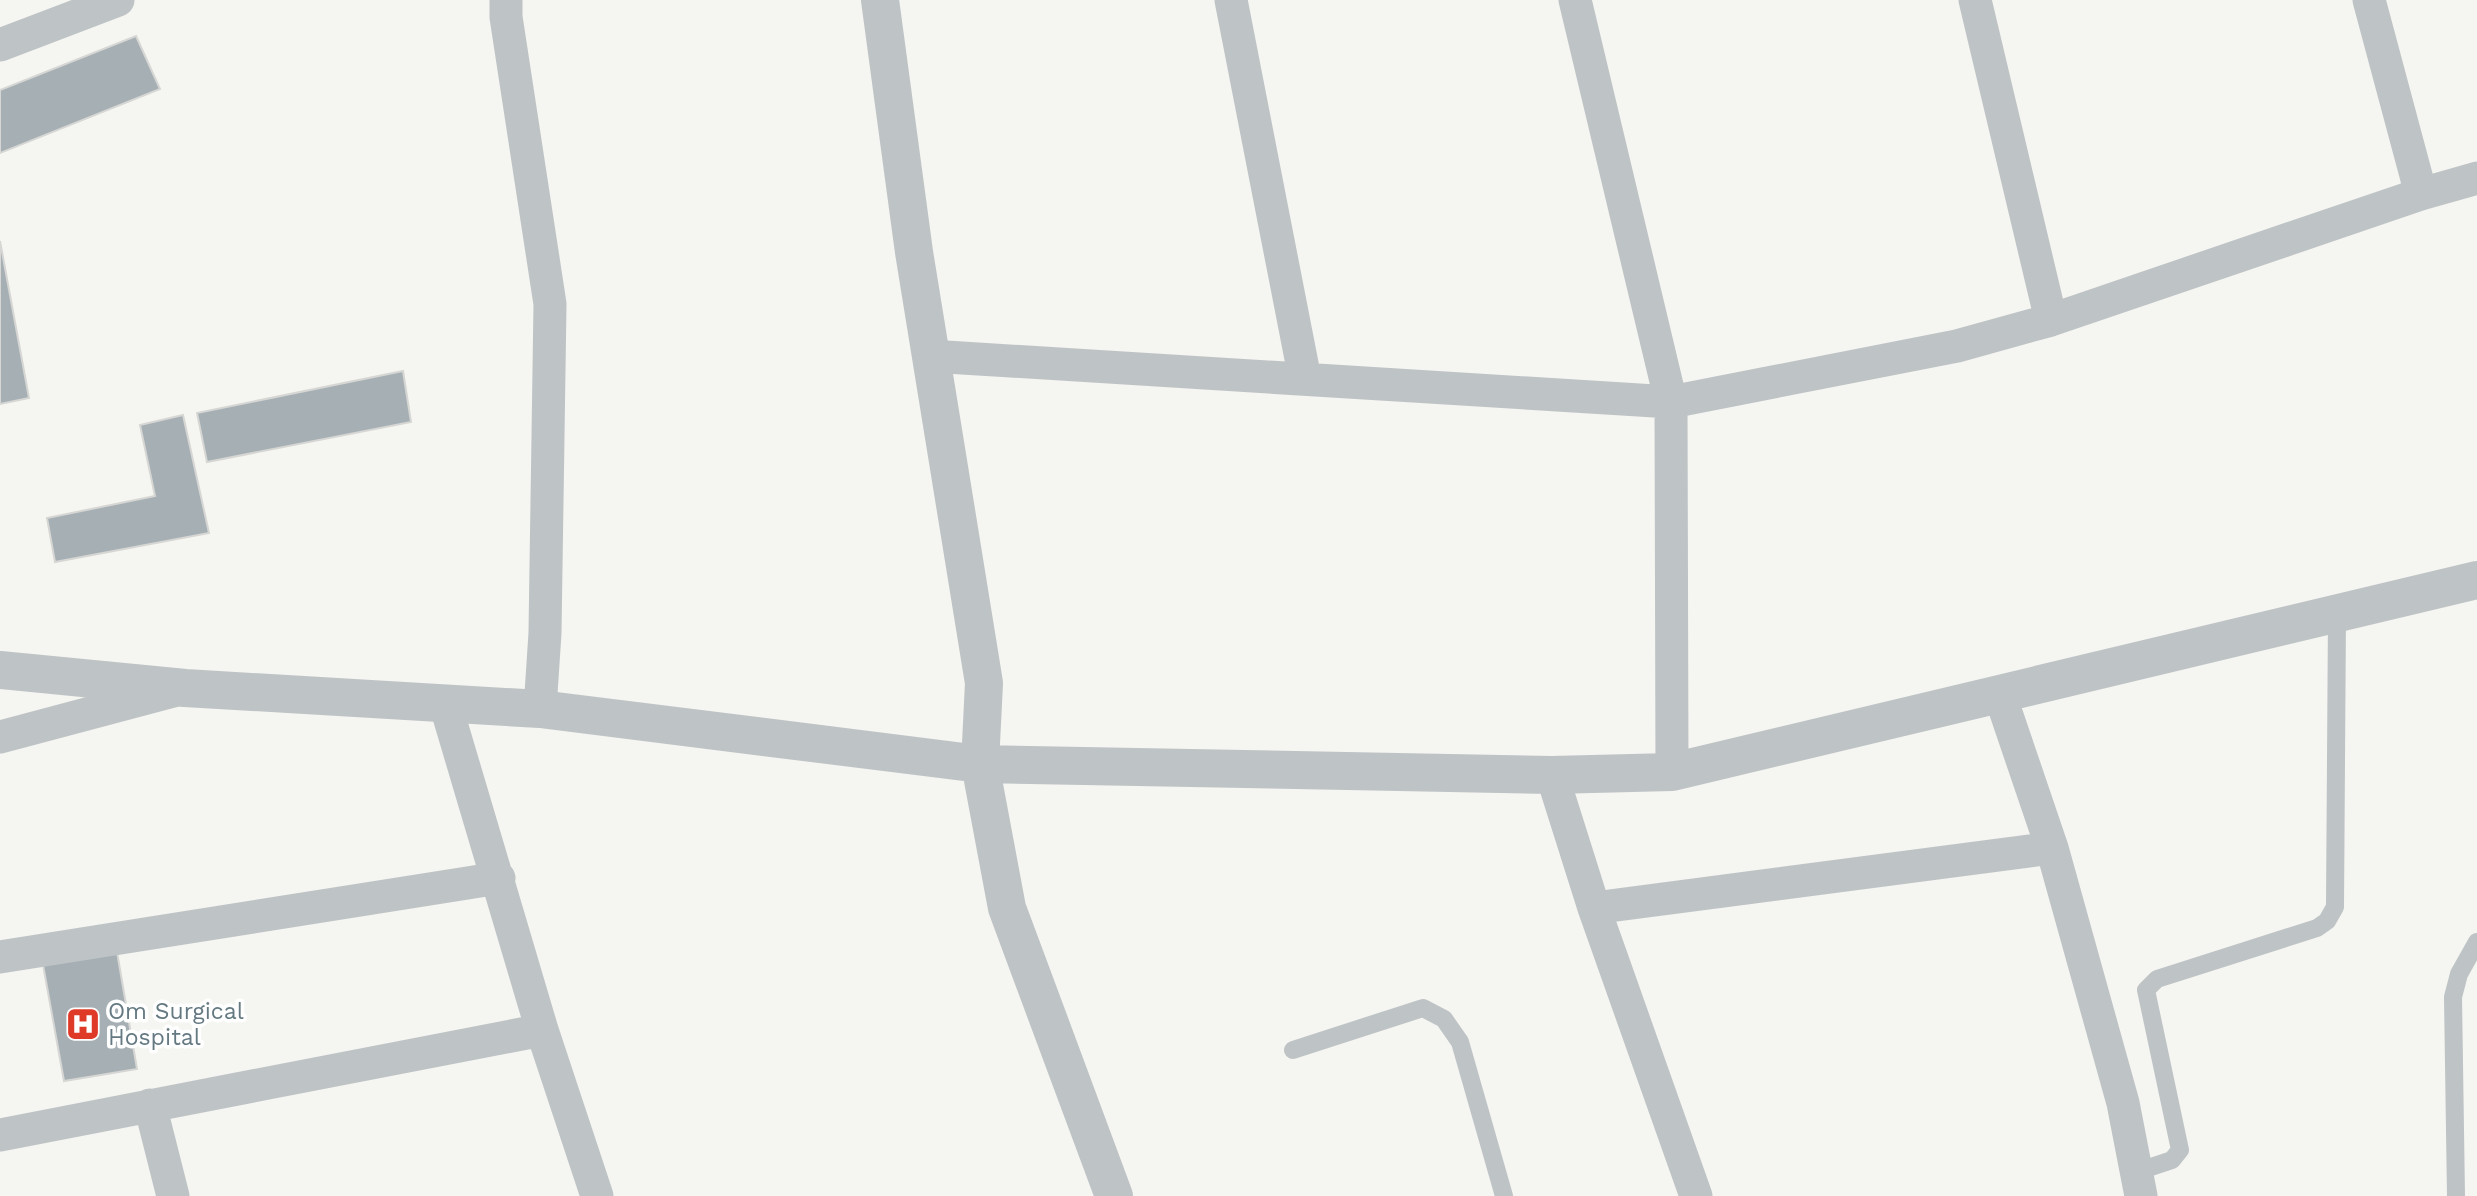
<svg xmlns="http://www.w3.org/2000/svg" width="2477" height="1196" font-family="'Work Sans',sans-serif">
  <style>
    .building { fill: #a6b0b4; stroke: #d6d6d4; stroke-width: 2 }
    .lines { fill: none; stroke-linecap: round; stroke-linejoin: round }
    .service { stroke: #bec3c5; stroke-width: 18 }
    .minor { stroke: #bec3c5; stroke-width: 33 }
    .tertiary { stroke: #bec3c5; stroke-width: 38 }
    .labels { text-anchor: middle; stroke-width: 7; stroke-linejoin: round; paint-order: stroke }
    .poi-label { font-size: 23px; fill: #647982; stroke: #fff; text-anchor: start }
  </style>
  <rect width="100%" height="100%" fill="#f5f5f1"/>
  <!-- building -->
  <path class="building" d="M136,36l24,53 -160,64v-63z
    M0,241l29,157 -29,6z
    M403,371l8,51 -204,40 -10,-49z
    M183,415l26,118 -154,29 -8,-44 108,-22 -15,-71z
    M116,946l21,123 -73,12 -22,-122z"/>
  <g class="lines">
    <!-- service -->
    <path class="service" d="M1293,1050l130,-42 21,11 16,23 44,154
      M2136,1172l36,-12 8,-10 -34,-160 11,-11 160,-51 10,-7 8,-14 2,-293
      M2456,1196l-3,-199 6,-23 18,-32"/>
    <!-- minor -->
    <path class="minor" d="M506,0v17l44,287 -5,329 -5,76
      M1231,0l74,379
      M1575,0l96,402 1,370
      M1975,0l76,320
      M2369,0l52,194
      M0,45l118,-45
      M930,356l741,46 286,-56 94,-26 370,-126 56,-16
      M2000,695l52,153 71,255 18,93
      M445,703l97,327 55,166
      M0,737l173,-46
      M1552,775l42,133 102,288
      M1594,908l458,-60
      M0,957l499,-79
      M150,1105l23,91
      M0,1135l542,-105"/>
    <!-- tertiary -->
    <path class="tertiary" d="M880,0l34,252 70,431 -4,81 27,144 107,288
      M0,670l185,18 355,21 440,55 572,11 120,-3 805,-192"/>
  </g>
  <!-- icons -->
  <defs>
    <g id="hospital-square" transform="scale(1.75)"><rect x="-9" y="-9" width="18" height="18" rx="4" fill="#df3a27" stroke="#fff"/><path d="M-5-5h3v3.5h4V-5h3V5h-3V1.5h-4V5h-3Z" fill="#fff"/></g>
  </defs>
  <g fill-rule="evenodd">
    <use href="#hospital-square" x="83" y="1024"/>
  </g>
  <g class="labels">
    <!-- poi labels -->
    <g class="poi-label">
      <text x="108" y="1019">Om Surgical<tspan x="108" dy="26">Hospital</tspan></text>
    </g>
  </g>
</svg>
